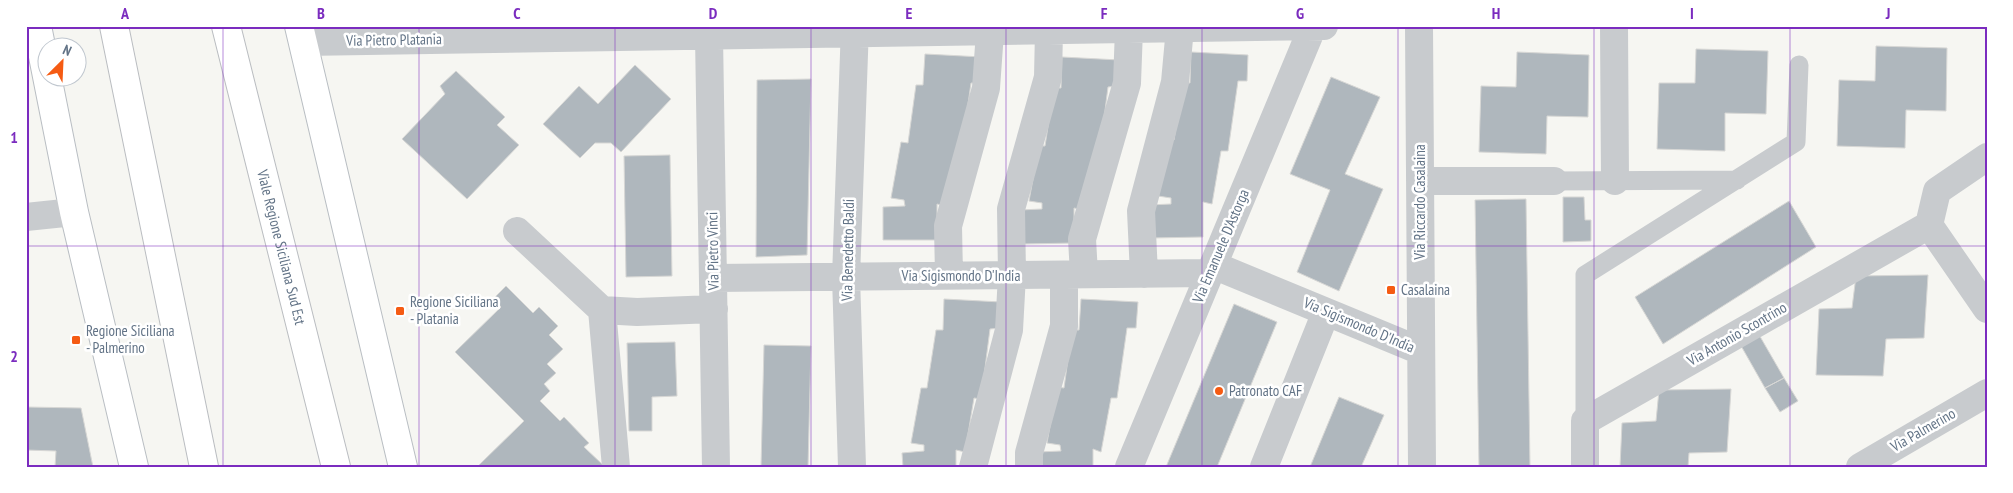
<svg xmlns="http://www.w3.org/2000/svg" width="2013" height="493" font-family="'PT Sans Narrow',sans-serif">
  <style>
    .building { fill: #afb7bd; stroke: #d7d7d5 }
    .lines { fill: none; stroke-linecap: round; stroke-linejoin: round }
    .secondary-casing { stroke: #b9bec3; stroke-width: 30 }
    .primary-casing { stroke: #babdc1; stroke-width: 30 }
    .lane { stroke: #c8cbce; stroke-width: 19 }
    .street { stroke: #c8cbce; stroke-width: 28 }
    .secondary { stroke: #fff; stroke-width: 28 }
    .primary { stroke: #fff; stroke-width: 28 }
    .grid { fill: none; stroke: #7b2cbf; stroke-width: 1; stroke-opacity: 0.55 }
    .poi-dot { fill: #f55b13; stroke: #fff; stroke-width: 2 }
    .labels { text-anchor: middle; stroke-width: 5; stroke-linejoin: round; paint-order: stroke }
    .street-label { font-size: 15px; fill: #627386; stroke: #fff }
    .poi-label { font-size: 15px; fill: #627386; stroke: #fff; text-anchor: start }
    .neatline { fill: none; stroke: #7b2cbf; stroke-width: 2 }
    .grid-label { font-size: 16px; text-anchor: middle; font-weight: bold; fill: #7b2cbf }
  </style>
  <rect width="100%" height="100%" fill="#f6f6f2"/>
  <!-- building -->
  <path class="building" d="M1876,46l71,2 -1,63 -40,-1 -1,38 -68,-2 2,-66 36,1z
    M1696,49l72,2 -2,63 -41,-1v38l-68,-2 2,-66h36z
    M1191,52l57,3 -1,26h-9l-10,70h-7l-9,53 -9,-2v35l-53,1 -1,-33 22,-1v-6l-13,-2 10,-56h6l9,-57h7z
    M1517,52l72,3 -1,62 -41,-1 -1,38 -67,-2 2,-66 35,1z
    M925,54l57,3 -2,26h-9l-10,70 -16,53 -8,-2v36h-54v-33l22,-1 -1,-6 -13,-2 10,-56 7,1 8,-58h7z
    M1062,57l57,3 -2,26 -9,1 -9,70 -16,53 -9,-2v35l-53,1 -1,-34 22,-1v-6l-13,-2 10,-55h6l9,-58h7z
    M635,65l36,34 -50,53 -10,-9h-16l-15,15 -37,-34 36,-38 19,18z
    M456,71l49,46 -8,8 22,20 -52,54 -65,-60 43,-45 -5,-8z
    M1331,77l49,20 -35,77 38,15 -44,102 -42,-19 33,-82 -40,-16z
    M811,79l-4,176 -51,2 1,-177z
    M670,155l2,121 -46,1 -2,-121z
    M1563,197h21l1,23h6v21l-28,1z
    M1526,199l4,268h-51l-4,-267z
    M1789,201l27,46 -153,97 -28,-47z
    M1928,275l-4,63 -38,1 -3,37 -67,-1 3,-66 33,-1 4,-32z
    M506,286l27,27 6,-6 19,19 -9,9 14,14 -16,15 9,9 -12,11 6,7 -10,10 20,20 4,-4 25,26 -5,4 19,18 -2,2h-121l-1,-2 45,-44 -69,-69 46,-45 -8,-8z
    M944,299l57,3 -1,26 -10,1 -9,70 -7,-1 -9,54 -9,-2v17h-53l-1,-14 22,-2v-6l-13,-2 10,-55h6l9,-58h7z
    M1081,299l57,3 -2,26h-9l-10,70h-6l-10,54 -8,-3v18h-54l-1,-15 23,-1 -1,-6 -13,-2 10,-56 7,1 8,-58h7z
    M1234,304l43,18 -60,145h-51z
    M1758,333l26,45 -19,10 -25,-44z
    M675,342l2,54 -25,1v34h-23l-2,-88z
    M764,345l47,1 -3,121h-47z
    M1784,378l14,23 -18,11 -15,-24z
    M1731,389l-4,63 -38,1 -1,14h-68l2,-44 34,-2 3,-31z
    M1339,397l45,18 -23,52h-51z
    M26,407l55,1 12,59h-38l1,-16 -30,-1z"/>
  <g class="lines">
    <!-- secondary casing -->
    <g class="secondary-casing">
      <path id="secondary" d="M37,26l37,186 60,255
        M299,26l104,441"/>
    </g>
    <!-- primary casing -->
    <g class="primary-casing">
      <g id="primary">
        <path d="M114,26l90,441"/>
        <path id="s1" d="M226,26l110,441"/>
      </g>
    </g>
    <!-- lane -->
    <path class="lane" d="M1554,181l183,-1
      M1585,421v-146l211,-133 3,-77"/>
    <!-- street -->
    <path class="street" d="M1419,26l3,441
      M1614,26l1,155
      M709,36l7,431
      M303,42l1021,-16
      M1987,157l-50,34 -8,34 58,84
      M1420,181h134
      M26,217l48,-5
      M517,231l85,79 35,2 77,-3
      M1213,265l208,86
      M1084,274l-2,-35 45,-156 2,-54
      M1144,274l-3,-63 34,-129 5,-54
      M949,275l-1,-49 38,-138 4,-56
      M714,278l495,-5
      M602,310l14,157
      M852,467l-6,-190 9,-251
      M973,467l36,-137 3,-55 -1,-66 37,-132 1,-46
      M1029,467v-14l35,-127v-51
      M1129,467l184,-441
      M1264,467l62,-155
      M1585,467v-46l344,-196
      M1860,467l127,-74"/>
    <!-- secondary -->
    <use href="#secondary" class="secondary"/>
    <!-- primary -->
    <use href="#primary" class="primary"/>
  </g>
  <!-- grid -->
  <path class="grid" d="M223,26v441M419,26v441M615,26v441M811,26v441M1006,26v441M1202,26v441M1398,26v441M1594,26v441M1790,26v441M26,246h1961"/>
  <!-- markers -->
  <g class="poi-dot">
    <rect x="1386" y="285" width="10" height="10" rx="2.5"/>
    <rect x="395" y="306" width="10" height="10" rx="2.5"/>
    <rect x="71" y="335" width="10" height="10" rx="2.5"/>
    <circle cx="1219" cy="391" r="5"/>
  </g>
  <g class="labels">
    <!-- street labels -->
    <g class="street-label">
      <text transform="translate(394 40) rotate(-1)" y="5">Via Pietro Platania</text>
      <text transform="translate(1420 202) rotate(-90)" y="5">Via Riccardo Casalaina</text>
      <text dy="5" stroke="none"><textPath href="#s1" startOffset="228">Viale Regione Siciliana Sud Est</textPath></text>
      <text transform="translate(1221 246) rotate(-67)" y="5">Via Emanuele D'Astorga</text>
      <text transform="translate(848 250) rotate(-89)" y="5">Via Benedetto Baldi</text>
      <text transform="translate(713 251) rotate(-91)" y="5">Via Pietro Vinci</text>
      <text x="961" y="281">Via Sigismondo D'India</text>
      <text transform="translate(1359 325) rotate(23)" y="5">Via Sigismondo D'India</text>
      <text transform="translate(1737 334) rotate(-30)" y="5">Via Antonio Scontrino</text>
      <text transform="translate(1923 430) rotate(-30)" y="5">Via Palmerino</text>
    </g>
    <!-- poi labels -->
    <g class="poi-label">
      <text x="1401" y="295">Casalaina</text>
      <text x="410" y="307">Regione Siciliana<tspan x="410" dy="17">- Platania</tspan></text>
      <text x="86" y="336">Regione Siciliana<tspan x="86" dy="17">- Palmerino</tspan></text>
      <text x="1229" y="396">Patronato CAF</text>
    </g>
  </g>
  <!-- border -->
  <rect width="2013" height="493" fill="none" stroke="#ffffff" stroke-width="55"/>
  <!-- north arrow -->
  <g transform="translate(62 62) rotate(24)"><circle r="24" fill="#ffffff" stroke="#c0c7cf"/>
  <path d="M0-4L9 19L0 12L-9 19Z" fill="#f55b13"/>
  <text y="-8" font-size="14" font-weight="bold" text-anchor="middle" fill="#627386">N</text>
  </g>
  <rect x="28" y="28" width="1958" height="438" class="neatline"/>
  <g class="grid-label">
    <text x="125" y="19">A</text>
    <text x="321" y="19">B</text>
    <text x="517" y="19">C</text>
    <text x="713" y="19">D</text>
    <text x="909" y="19">E</text>
    <text x="1104" y="19">F</text>
    <text x="1300" y="19">G</text>
    <text x="1496" y="19">H</text>
    <text x="1692" y="19">I</text>
    <text x="1888" y="19">J</text>
    <text x="14" y="143">1</text>
    <text x="14" y="362">2</text>
  </g>
</svg>
